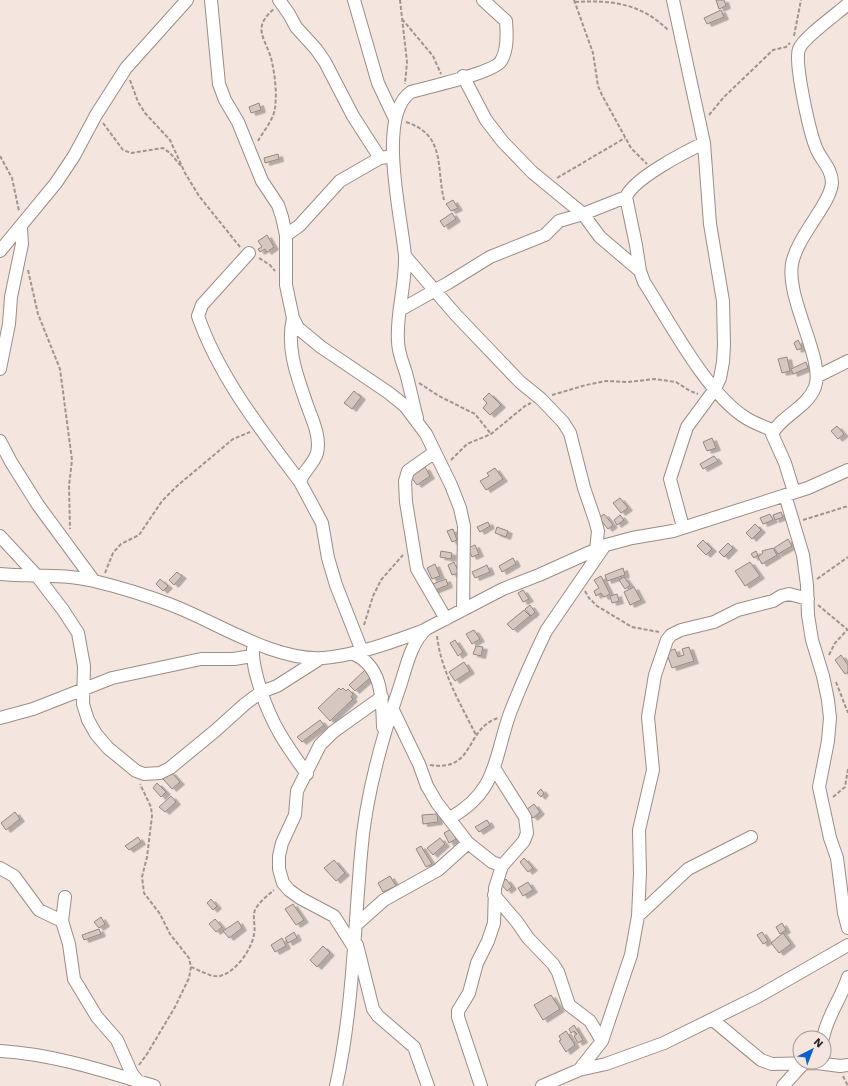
<svg xmlns="http://www.w3.org/2000/svg" width="848" height="1086" font-family="'Work Sans',sans-serif">
  <style>
    .building { fill: #d6c8c1; stroke: #958881; filter: url(#shadow) }
    .lines { fill: none; stroke-linecap: round; stroke-linejoin: round }
    .minor-casing { stroke: #9a8d87; stroke-width: 14 }
    .path { stroke: #9f9590; stroke-width: 2; stroke-dasharray: 4 2; stroke-linecap: butt }
    .minor { stroke: #fff; stroke-width: 12 }
  </style>
  <defs>
    <filter id="shadow"><feDropShadow dx="4.5" dy="2.5" stdDeviation="0" flood-color="#0004"/></filter>
  </defs>
  <rect width="100%" height="100%" fill="#f4e6df"/>
  <!-- building -->
  <path class="building" d="M716,0h8l2,6 -7,3z
    M721,10l3,7 -17,7 -3,-6z
    M259,103l2,7 -10,3 -2,-6z
    M278,154l1,5 -14,4 -1,-5z
    M453,200l5,8 -7,3 -5,-7z
    M452,213l4,6 -12,8 -4,-6z
    M267,235l7,12 -7,5 -2,-3 -5,3 -2,-3 4,-2 -4,-6z
    M798,340l4,8 -5,2 -3,-7z
    M787,357l3,14 -8,2 -4,-14z
    M806,362l2,6 -15,6 -2,-5z
    M354,391l7,6 -9,12 -8,-6z
    M489,393l12,12 -11,10 -7,-7 4,-5 -4,-4z
    M837,426l7,8 -6,5 -7,-8z
    M712,438l4,10 -9,3 -4,-9z
    M714,456l4,5 -15,8 -3,-5z
    M425,467l5,9 -13,9 -6,-8z
    M495,468l8,11 -17,11 -6,-9 9,-5 -2,-3z
    M620,498l8,10 -7,5 -8,-10z
    M781,512l2,5 -8,3 -2,-5z
    M604,514l9,11 -5,4 -9,-11z
    M770,514l3,6 -10,4 -3,-6z
    M620,515l4,5 -7,5 -3,-5z
    M488,522l2,4 -10,6 -3,-5z
    M755,524l6,6 -9,9 -6,-6z
    M497,527l11,4 -2,6 -11,-4z
    M453,529l4,11 -5,2 -5,-11z
    M788,539l4,7 -14,8 -4,-6z
    M703,540l9,9 -6,6 -9,-9z
    M728,543l5,5 -9,9 -5,-5z
    M475,545l4,9 -7,3 -4,-9z
    M773,548l4,7 -15,9 -4,-7 5,-4 -1,-2z
    M441,551l11,2 -1,6 -11,-2z
    M756,551l2,4 -4,3 -3,-4z
    M513,558l3,6 -14,8 -3,-6z
    M454,562l5,11 -7,2 -4,-10z
    M750,562l10,14 -15,10 -10,-15z
    M435,564l5,12 -8,3 -5,-11z
    M487,565l3,7 -15,6 -3,-6z
    M623,568l2,7 -18,6 -2,-6z
    M177,572l5,4 -8,9 -5,-5z
    M601,576l9,18 -6,3 -3,-4 -5,3 -2,-5 5,-3 -5,-8z
    M624,577l6,8 -5,4 -6,-9z
    M160,579l8,7 -5,5 -7,-7z
    M446,579l2,6 -15,6 -3,-6z
    M634,587l7,13 -11,5 -6,-13z
    M523,590l6,9 -6,3 -5,-9z
    M617,594l2,7 -7,2 -2,-7z
    M530,605l5,7 -4,4 -6,-7z
    M524,610l6,6 -17,14 -6,-6z
    M474,630l6,9 -8,5 -6,-10z
    M455,640l8,12 -5,4 -8,-13z
    M476,646l7,1 -2,9 -8,-2z
    M689,647l5,14 -22,7 -6,-16 9,-3 3,8 6,-2 -2,-6z
    M841,655l7,10v7l-3,2 -10,-14z
    M464,662l6,9 -15,10 -6,-9z
    M365,670l6,7 -16,14 -6,-6z
    M339,688l2,2 2,-2 3,3 2,-2 5,5 -2,3 2,2 -23,22 -12,-13z
    M320,720l4,5 -22,17 -5,-5z
    M171,772l9,10 -8,7 -9,-10z
    M157,783l9,9 -5,5 -8,-9z
    M541,789l3,4 -3,4 -4,-4z
    M171,796l5,6 -11,10 -6,-5z
    M534,804l6,8 -7,6 -7,-8z
    M15,812l5,7 -14,11 -5,-7z
    M437,814l1,8 -15,2 -1,-9z
    M487,820l3,5 -11,7 -4,-5z
    M451,829l5,10 -7,4 -5,-10z
    M138,837l3,5 -12,8 -4,-4z
    M440,838l5,6 -12,11 -6,-7z
    M421,846l11,18 -6,3 -10,-18z
    M524,858l9,10 -5,4 -8,-10z
    M334,860l11,13 -9,8 -12,-13z
    M390,876l6,10 -13,6 -5,-9z
    M506,879l6,8 -5,4 -6,-7z
    M528,882l5,8 -10,6 -5,-8z
    M211,899l6,7 -4,4 -6,-7z
    M293,904l11,16 -8,5 -11,-16z
    M101,917l4,7 -6,4 -5,-6z
    M215,919l7,8 -6,5 -7,-8z
    M238,921l4,7 -13,10 -6,-7z
    M782,923l4,7 -6,4 -4,-7z
    M99,929l2,5 -17,6 -2,-5z
    M294,932l3,6 -9,5 -3,-5z
    M762,932l6,9 -5,3 -6,-9z
    M783,933l8,11 -12,9 -8,-10z
    M282,938l4,8 -11,6 -4,-7z
    M323,946l7,7 -13,14 -7,-7z
    M551,995l9,14 -17,11 -9,-15z
    M574,1025l9,15 -5,3 -4,-7 3,-2 -3,-3 -3,2 -2,-4z
    M566,1031l9,14 -9,7 -7,-11 2,-1 -2,-4z"/>
  <g class="lines">
    <!-- minor casing -->
    <g class="minor-casing">
      <path id="minor" d="M211,0l8,84 6,16 13,22 24,59 16,24 4,12 4,18v50l7,33 5,10 23,19 68,46 16,13 21,28 25,51 9,23 4,18 -1,84
        M279,0l10,14 7,13 20,22 9,13 28,54 27,42
        M354,0l24,83 17,36
        M673,0l31,143 6,81 13,77 1,44 -1,17 -3,16 -5,11 -28,38 -17,52 13,48
        M463,76l23,44 17,22 29,30 51,42 17,23 40,34
        M704,143c-19,9 -70,35 -78,54l10,48 4,26 4,11c25,39 63,112 102,136 8,5 19,9 28,13
        M286,235l13,-9 41,-45 40,-23 7,-1
        M0,251l56,-68 18,-27 22,-41 30,-47 61,-68
        M249,253l-47,52 -4,11c21,61 64,115 102,166
        M405,256l51,59 64,67 21,17 22,23 7,11 14,55 11,32 3,11 -2,19
        M400,310l48,-27 42,-26 55,-22 14,-14 24,-7 43,-17
        M293,318c-7,30 4,58 14,87 5,14 14,32 10,48 -3,11 -14,18 -17,29l22,41 6,35 8,27 26,66
        M0,369l9,-45 2,-27 11,-53 -1,-16
        M818,376l30,-15
        M417,418c-4,-15 -7,-30 -11,-45 -3,-10 -8,-20 -8,-32 -2,-28 8,-56 7,-85 -3,-37 -29,-141 6,-164 16,-5 83,-19 90,-31 7,-11 6,-28 5,-40l-23,-21
        M0,441l11,21 27,43 56,76
        M435,452l-27,19 -3,10 1,21 11,67 29,50
        M794,492l-9,-29 -13,-29c10,-19 35,-26 43,-47 10,-27 -29,-87 -23,-123 5,-28 38,-59 40,-81 0,-14 -10,-22 -15,-33 -7,-15 -23,-87 -18,-101 4,-11 39,-36 49,-45
        M785,495l18,60 4,30 1,30 4,25 11,36 5,24 2,18 -2,23 -9,46 11,51 7,20 7,55 4,15
        M0,536l37,40 26,34 15,23 6,33 -1,38 5,16 8,14 12,14 28,23 8,3 16,-1 10,-5 45,-37 30,-27 16,-12 16,-6 44,-28
        M0,574c31,3 63,-1 94,7 25,6 51,14 75,23 46,17 104,57 154,54 35,-3 69,-16 102,-28
        M253,649c-1,14 4,29 8,42 11,34 25,54 46,83
        M354,654c29,13 28,46 29,73
        M392,708l27,56 8,22 10,17 31,40 24,19 10,4
        M0,718l33,-9 79,-31 89,-19h33l18,-3
        M450,818c48,-27 44,-60 60,-105 11,-28 23,-55 36,-82l57,-83
        M0,868l14,8 25,34 23,11
        M494,895l23,27 11,16 25,26 5,8 11,33 21,16 12,20
        M65,897l-3,24 7,23 5,35 23,38 20,23 15,34 6,7
        M638,916l50,-47 63,-32
        M357,924l27,-24 54,-30 30,-27
        M357,945l16,64 5,7 36,31 14,39
        M353,946l-19,-30 -34,-18 -11,-8 -6,-7 -4,-14v-13l3,-13 13,-28 2,-24 23,-46 13,-13 49,-35
        M713,1020l48,40 11,4 45,-1 23,3 8,-1
        M823,1038c4,-22 18,-39 25,-61
        M0,1051c53,3 104,20 154,35
        M579,1070l23,-29 29,-86 7,-39 2,-43 -1,-43 14,-60 -5,-53 7,-42 12,-35 4,-5 10,-5 33,-8 24,-12 35,-9 8,-5 8,-2 19,5
        M336,1086c17,-76 18,-154 25,-232 4,-54 20,-113 38,-165 7,-20 11,-45 27,-60l77,-40 36,-14 67,-30 26,-7 41,-7 135,-43 40,-18
        M481,1086l-23,-69v-6l11,-18 8,-30 11,-22 6,-18 1,-35 7,-22 22,-25 3,-8 -2,-16 -31,-49
        M542,1086l37,-16 27,-6 58,-21 95,-47 89,-51
        M783,1086l20,-22"/>
    </g>
    <!-- path -->
    <path class="path" d="M400,0l7,62 -2,22
      M574,0l19,53 5,33 4,9 29,53 16,16
      M575,2c37,-2 66,1 94,29
      M402,19l31,37 8,18
      M794,36l7,-36
      M130,80l8,22 7,11 25,27 15,33 14,23 41,51
      M709,115l15,-18 49,-47 13,-3 4,-4
      M406,122c40,13 30,45 38,78
      M103,123l20,27 8,3 32,-5 7,5 11,13
      M258,141c5,-9 16,-22 17,-33 2,-14 0,-32 -3,-46 -5,-23 -22,-33 2,-53
      M0,156l12,22 7,33
      M557,178l68,-40
      M259,258l11,7 5,6
      M28,270l10,44 22,55 12,91 -3,26 1,43
      M419,383l20,13 36,18 16,20
      M552,395l34,-10 20,-4 22,1 27,-3 21,3 14,9 8,3
      M451,460l16,-16 24,-10 34,-28 6,-3
      M803,520l45,-14
      M105,573l8,-20 8,-9 18,-9 23,-34 15,-15 56,-47 17,-7
      M817,579l31,-22
      M585,591l4,7 8,8 35,21 27,5
      M818,605l30,25
      M364,625l9,-29 8,-16 22,-25
      M437,636c4,35 23,67 39,99
      M829,655l6,-12 13,-14
      M836,682l12,31
      M430,765c46,7 34,-36 68,-47
      M833,797l12,-10 3,-18
      M191,967c8,3 21,11 29,9 16,-4 32,-27 34,-42 2,-8 -2,-16 1,-24 4,-8 12,-14 19,-20
      M139,1065l8,-11 28,-47 14,-29 2,-11 -2,-9 -19,-24 -10,-20 -16,-21 -2,-16 5,-20 5,-41 -1,-9 -11,-23
      M843,1076l5,10"/>
    <!-- minor -->
    <use href="#minor" class="minor"/>
  </g>
  <!-- north arrow -->
  <g transform="translate(812 1050) rotate(42)"><circle r="19" fill="#f4e6df" stroke="#a39893"/>
  <path d="M0-3L7 15L0 10L-7 15Z" fill="#0c62cb"/>
  <text y="-6" font-size="11" font-weight="bold" text-anchor="middle" fill="#292422">N</text>
  </g>
</svg>
